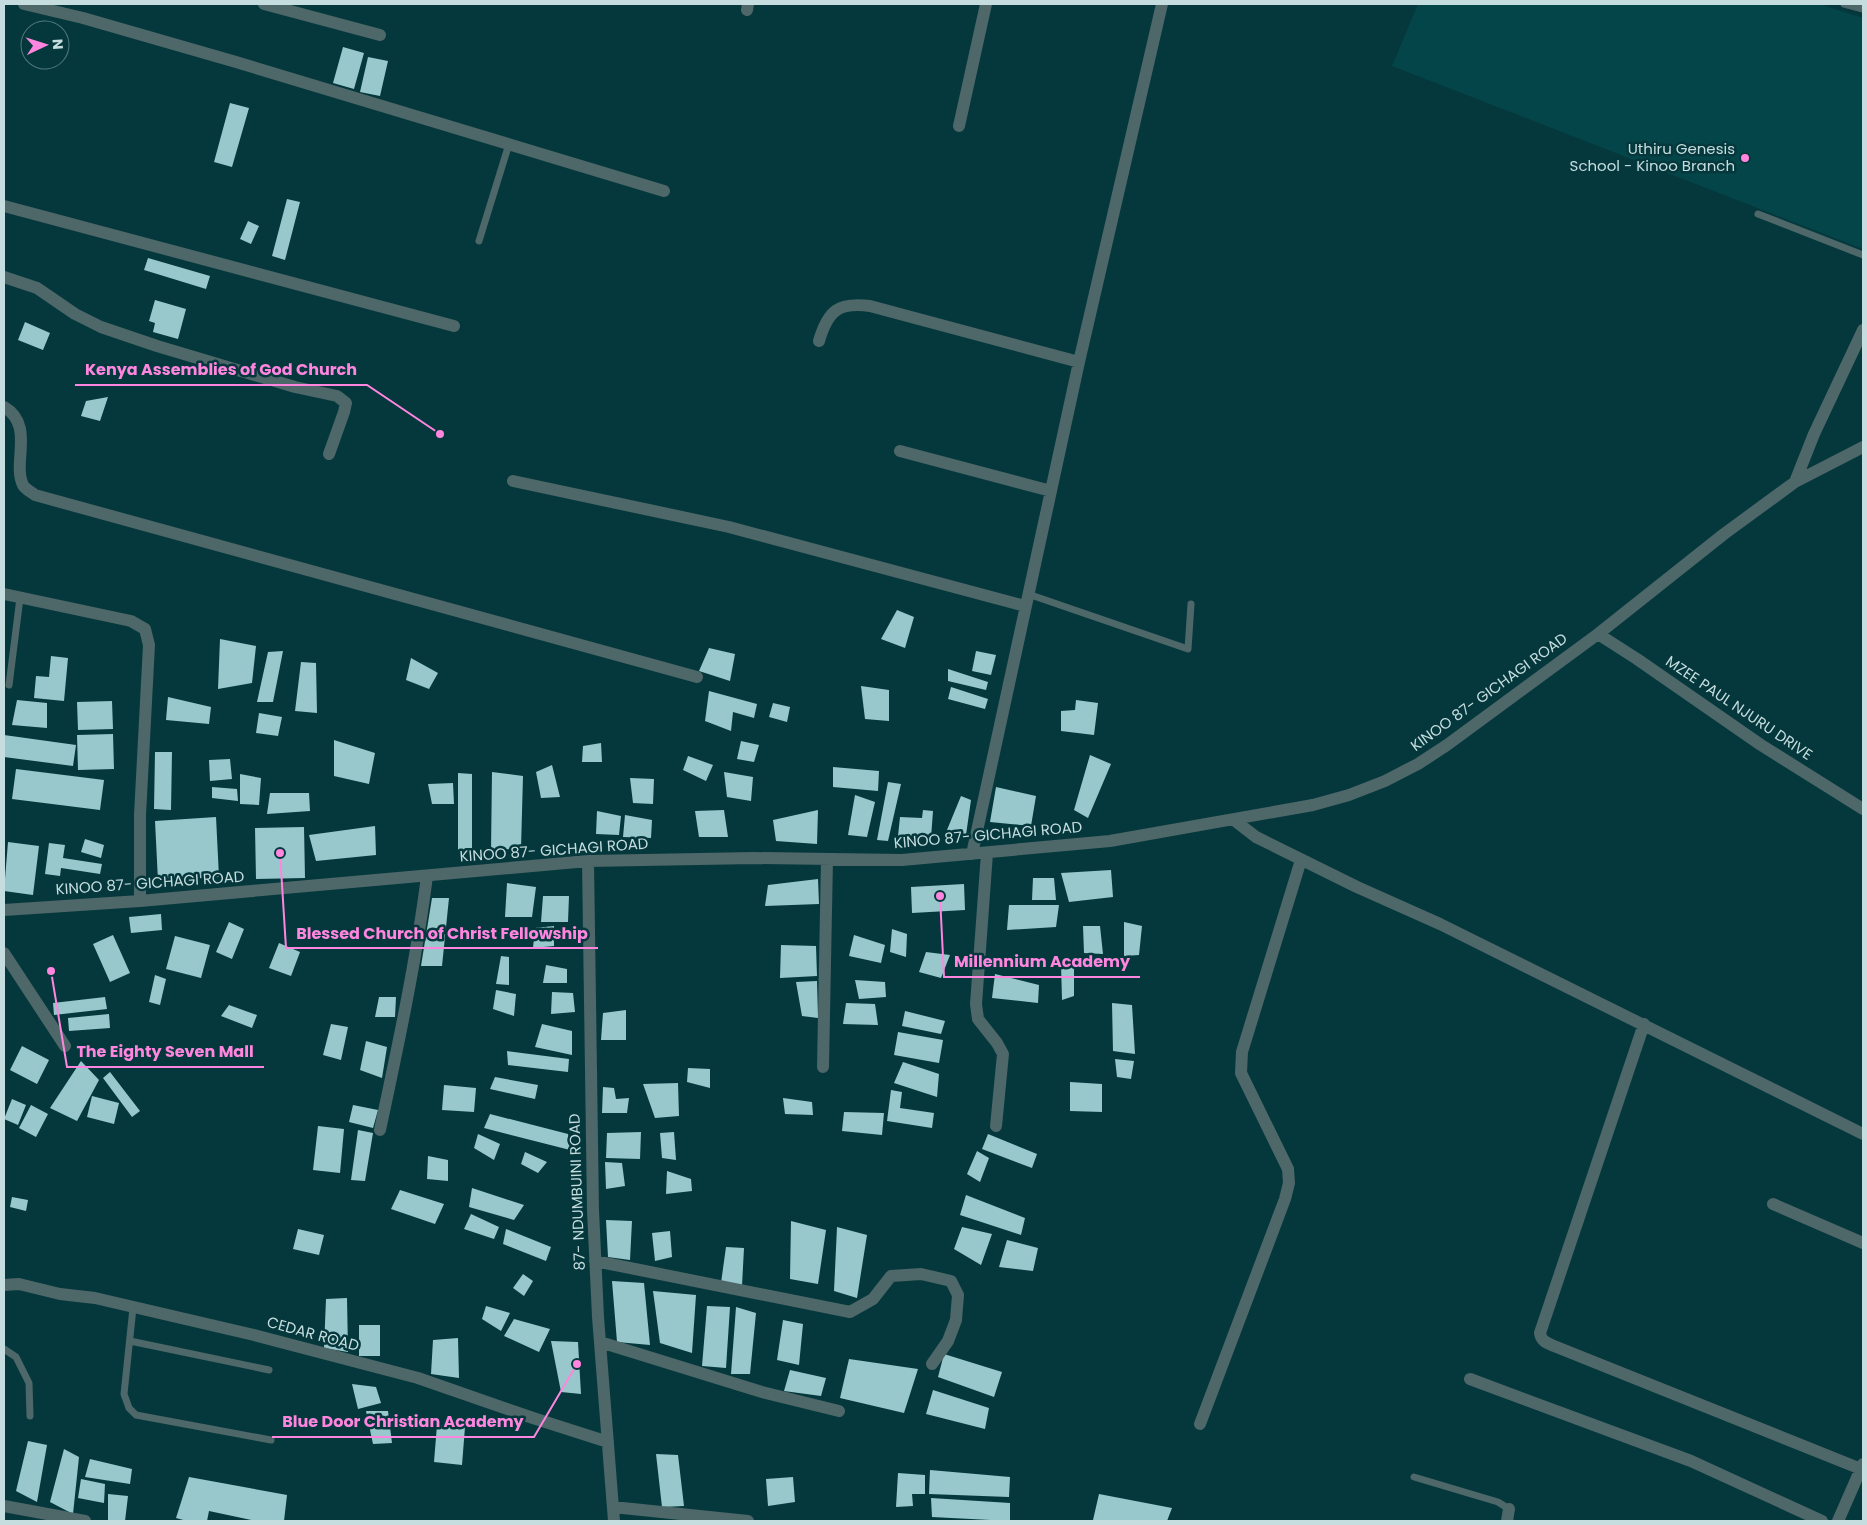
<svg xmlns="http://www.w3.org/2000/svg" width="1867" height="1525" font-family="Poppins,sans-serif">
  <style>
    .built { fill: #04454a }
    .building { fill: #98c8cc }
    .lines { fill: none; stroke-linecap: round; stroke-linejoin: round }
    .lane { stroke: #4e6769; stroke-width: 7 }
    .street { stroke: #4e6769; stroke-width: 12 }
    .poi-dot { fill: #ff85df; stroke: #05383c; stroke-width: 2 }
    .labels { text-anchor: middle; stroke-width: 5; stroke-linejoin: round; paint-order: stroke }
    .poi-label { font-size: 15px; fill: #c6dddf; stroke: #05383c; text-anchor: end }
    .street-label { font-size: 15px; fill: #c6dddf; stroke: #05383c }
    .leader { fill: none; stroke: #ff85df; stroke-width: 2 }
    .callout-dot { fill: #ff85df; stroke: #05383c; stroke-width: 2 }
    .callout-label { font-size: 16px; text-anchor: middle; font-weight: bold; fill: #ff85df; stroke: #05383c; stroke-width: 5; stroke-linejoin: round; paint-order: stroke }
  </style>
  <rect width="100%" height="100%" fill="#05383c"/>
  <!-- built -->
  <path class="built" d="M1418,4h401l44,14v231l-471,-183z"/>
  <!-- building -->
  <path class="building" d="M343,47l21,6 -10,36 -21,-6z
    M368,57l20,4 -8,35 -20,-4z
    M230,103l19,5 -17,59 -18,-5z
    M287,199l13,3 -15,58 -13,-4z
    M248,221l11,5 -8,18 -11,-5z
    M148,258l62,18 -4,13 -62,-19z
    M155,300l31,9 -8,30 -25,-7 2,-9 -6,-2z
    M25,322l25,11 -7,17 -25,-10z
    M108,397l-8,24 -19,-5 5,-15z
    M897,610l17,7 -9,31 -24,-9z
    M220,639l36,7 -4,37 -34,6z
    M709,648l26,6 -5,27 -31,-10z
    M283,651l-10,51h-16l11,-50z
    M976,651l20,4 -5,20 -19,-4z
    M51,656l17,2 -4,43 -30,-3 2,-22 13,1z
    M411,658l27,15 -9,16 -23,-9z
    M301,662l15,1 1,50 -22,-2z
    M948,669l40,13 -2,8 -38,-9z
    M861,686l28,4v31l-24,-2z
    M951,687l37,12 -3,10 -37,-10z
    M709,691l48,13 -3,14 -21,-6 -2,19 -26,-10z
    M168,697l43,10 -2,17 -43,-4z
    M17,700l30,3v25l-35,-3z
    M1076,700l22,3 -4,32 -33,-4v-20l14,-1z
    M112,701l1,28 -35,1 -1,-28z
    M773,703l17,4 -3,15 -18,-5z
    M259,713l23,4 -4,19 -22,-3z
    M113,734l1,35 -36,1 -1,-35z
    M4,735l72,10 -3,21 -69,-9z
    M334,740l41,13 -6,31 -35,-8z
    M741,741l18,4 -5,17 -17,-3z
    M601,743l1,19h-20l1,-16z
    M155,752h17l-1,58 -17,-1z
    M1090,755l21,9 -23,54 -14,-8z
    M688,756l25,9 -7,16 -23,-11z
    M230,759l2,20 -22,2 -1,-21z
    M552,765l8,32 -19,1 -5,-26z
    M833,767l46,4 -1,20 -45,-4z
    M16,769l88,11 -4,30 -88,-11z
    M492,772l31,4 -2,72 -30,3z
    M724,772l29,5 -2,24 -24,-4z
    M458,773l14,1v80l-14,-1z
    M240,774l21,4 -2,27 -19,-1z
    M630,778l24,1 -1,25 -20,-1z
    M888,782l13,2 -13,57 -11,-1z
    M453,783l1,21h-22l-4,-20z
    M212,787l25,2 1,12 -26,-3z
    M996,787l40,9 -5,30 -41,-4z
    M270,793h39l1,18 -43,3z
    M855,795l20,7 -8,35 -19,-2z
    M961,796l10,4 -5,35 -19,-5z
    M724,810l4,27h-29l-4,-26z
    M818,810l-1,34 -41,-3 -3,-21z
    M923,810l10,1 -2,27 -33,-2 2,-19 22,1z
    M597,811l24,5 -2,19 -23,-1z
    M625,815l27,5 -1,18 -28,-1z
    M216,817l3,60 -61,4 -3,-60z
    M375,826l1,29 -60,6 -7,-26z
    M304,827l1,51 -49,1 -1,-51z
    M85,839l19,6 -3,13 -20,-6z
    M8,842l31,4 -6,49 -29,-4z
    M49,843l16,2 -2,13 39,6 -2,10 -39,-6 -1,8 -15,-2z
    M1111,870l2,27 -44,5 -8,-29z
    M1033,878h21l2,22h-24z
    M818,879l1,25 -54,2 3,-21z
    M507,883l29,4 -4,30h-27z
    M964,884l1,26 -53,3 -1,-26z
    M543,896h26l-1,26h-27z
    M432,898h17l-7,68h-21z
    M1009,905h50l-3,22 -49,3z
    M161,914l1,16 -31,3 -2,-16z
    M229,922l15,7 -12,30 -16,-7z
    M1124,922l18,4 -3,29 -15,1z
    M554,926v20l-21,2 2,-20z
    M1083,926h17l3,28 -19,-1z
    M892,929l15,5 -1,23 -16,-5z
    M113,935l17,38 -20,9 -17,-38z
    M854,935l31,10 -4,18 -32,-7z
    M175,936l35,9 -9,33 -35,-9z
    M279,943l21,9 -9,24 -22,-8z
    M781,945l35,1 1,30 -37,2z
    M926,952l24,3 -9,23 -22,-6z
    M501,956l8,1v28l-13,-1z
    M1074,962v34l-12,4 -1,-36z
    M546,965l21,4v14h-24z
    M995,974l44,11 -1,18 -46,-5z
    M155,975l11,4 -6,26 -11,-3z
    M855,980l30,2 1,15 -27,2z
    M817,981l1,37 -16,-2 -6,-34z
    M496,990l20,4 -2,22 -21,-7z
    M552,992l21,1 2,19 -24,2z
    M105,997l2,12 -53,6 -1,-12z
    M379,997h17l-1,20h-20z
    M846,1003l29,1 3,21 -35,-1z
    M1112,1003l20,2 3,49 -22,-3z
    M229,1005l28,10 -5,13 -31,-12z
    M626,1010v30h-25l2,-27z
    M905,1011l40,10 -4,13 -39,-8z
    M109,1014l1,14 -41,3 -1,-13z
    M331,1024l17,3 -7,33 -18,-5z
    M542,1024l30,7v24l-37,-8z
    M898,1032l45,8 -4,23 -45,-8z
    M366,1041l21,6 -5,31 -22,-8z
    M22,1046l27,14 -12,24 -27,-14z
    M507,1051l62,8 -1,13 -60,-7z
    M1115,1059l19,2 -3,18 -14,-2z
    M81,1061l18,19 -22,41 -27,-13z
    M903,1062l36,12 -2,23 -43,-14z
    M688,1068l22,1v19l-23,-6z
    M110,1072l30,39 -8,6 -29,-39z
    M495,1077l43,8 -3,14 -45,-10z
    M1070,1082l32,2v28l-32,-1z
    M678,1083l1,33 -24,2 -12,-34z
    M444,1085l32,3 -2,24 -32,-2z
    M603,1087l11,1 2,11 13,-1 -2,15h-25z
    M891,1090l11,2 -2,16 34,5 -2,15 -45,-7z
    M92,1096l27,7 -5,21 -27,-7z
    M783,1098l29,4 1,13 -28,-1z
    M12,1099l14,6 -8,20 -14,-6z
    M31,1105l17,9 -12,23 -17,-9z
    M353,1105l25,5 -5,18 -24,-6z
    M844,1112l40,1 -2,22 -40,-4z
    M490,1114l78,20 2,16 -86,-22z
    M318,1126l26,3 -4,44 -27,-3z
    M358,1130l15,3 -8,48 -14,-1z
    M641,1132l-1,27 -34,-1 1,-25z
    M674,1132l2,28 -14,-2 -2,-25z
    M478,1134l22,10 -6,16 -20,-12z
    M988,1134l49,20 -5,14 -50,-19z
    M977,1151l12,7 -9,24 -13,-8z
    M525,1152l22,10 -9,11 -17,-9z
    M428,1156l20,4v21l-21,-2z
    M605,1162l17,1 3,23 -19,3z
    M667,1171l24,8 1,12 -26,3z
    M472,1188l52,17 -10,15 -45,-13z
    M400,1190l44,14 -9,20 -44,-15z
    M966,1195l59,23 -4,17 -61,-20z
    M12,1197l16,3 -2,11 -16,-4z
    M471,1214l28,13 -5,12 -30,-10z
    M606,1220l26,1 -2,39 -22,-3z
    M791,1221l35,9 -8,54 -28,-5z
    M837,1227l30,8 -10,63 -23,-7z
    M962,1227l30,7 -11,31 -27,-16z
    M298,1229l26,6 -5,20 -26,-6z
    M506,1229l45,18 -5,14 -43,-17z
    M670,1231l2,26 -17,4 -3,-28z
    M1007,1240l31,8 -5,23 -34,-4z
    M726,1247l18,1 -2,38 -21,-3z
    M523,1274l10,7 -9,15 -11,-8z
    M612,1281l32,2 6,62 -33,-3z
    M653,1291l43,4 -4,58 -32,-10z
    M347,1298l1,54 -24,-4 2,-49z
    M486,1306l24,7 -9,18 -19,-12z
    M707,1306l23,1 -4,61 -24,-2z
    M736,1307l20,6 -6,61h-19z
    M514,1319l36,10 -11,23 -35,-16z
    M783,1320l20,4 -4,41 -22,-5z
    M359,1325h21v31h-21z
    M458,1338l1,40 -28,-4 2,-34z
    M551,1341l27,1 3,52 -20,-2z
    M944,1354l58,18 -8,25 -56,-20z
    M849,1359l69,10 -14,44 -64,-15z
    M790,1370l36,8 -5,18 -37,-5z
    M352,1384l24,3 5,16 -23,6z
    M933,1390l56,18 -4,21 -59,-15z
    M366,1411h22l4,32 -19,1z
    M437,1425l28,2 -3,38 -28,-3z
    M28,1441l19,4 -10,57 -21,-11z
    M64,1449l15,8 -6,57 -23,-12z
    M656,1454l22,1 6,51 -22,1z
    M90,1459l42,10 -2,15 -45,-7z
    M930,1470l80,7 -1,20 -80,-3z
    M898,1473l27,2v19h-13l1,12 -17,1z
    M189,1477l98,18 -3,26h-28l-47,-10 -2,10h-20l-11,-3z
    M793,1477l2,25 -27,4 -2,-27z
    M81,1479l24,5 -1,19 -26,-5z
    M108,1494l20,2 -3,25h-17z
    M1099,1494l73,14 -5,13h-63l-11,-1z
    M931,1498l79,5v18l-78,-4z"/>
  <g class="lines">
    <!-- lane -->
    <path class="lane" d="M1844,4l19,5
      M1758,214l105,41
      M479,241l30,-97
      M1028,594l160,55 3,-45
      M9,685l11,-87
      M133,1308l-9,86 5,14 7,7 135,25
      M130,1341l139,29
      M4,1349l12,8 13,26 1,33
      M1414,1477l84,25 11,7"/>
    <!-- street -->
    <path class="street" d="M24,4l59,14 153,44 428,129
      M264,4l116,31
      M747,10l1,-6
      M959,126l27,-122
      M4,206l450,120
      M4,277l33,11 38,26 26,13 56,19 138,41 42,9 9,7 -2,9 -15,42
      M819,341c9,-31 20,-39 51,-35l209,56
      M4,407c31,18 8,56 19,78 2,4 8,7 12,10l662,182
      M900,451l151,40
      M513,481l216,46 296,79
      M1795,482l19,-48 49,-104
      M4,594l127,27 14,8 4,16 -9,170v86
      M1598,634l39,25 124,86 102,64
      M1234,820l22,17 101,50 83,37 423,210
      M987,853l-11,151 2,15 19,24 6,11 -7,72
      M972,854l107,-492 83,-358
      M588,861l5,349 5,107 16,204
      M4,910l136,-9 448,-40 166,-3 148,2 208,-19 203,-36 36,-10 36,-14 33,-17 29,-19 151,-111 126,-100 71,-52 68,-35
      M4,953l61,93
      M1644,1024l-104,309c1,8 7,10 14,13l307,123
      M823,1067l4,-208
      M380,1130c18,-84 36,-168 47,-254
      M1773,1204l90,39
      M595,1261l255,51 23,-13 18,-23 30,-2 30,7 7,14 -2,25 -8,21 -16,23
      M4,1285l15,-1 41,10 35,4 159,37 164,43 115,40 75,24
      M600,1342l162,50 77,19
      M1470,1379l221,82 131,60
      M1200,1424l85,-225 4,-16 -1,-14 -47,-96 1,-21 59,-192
      M4,1506l81,15
      M613,1507l135,14
      M1507,1521l2,-12
      M1838,1521l25,-57"/>
  </g>
  <!-- markers -->
  <circle class="poi-dot" cx="1745" cy="158" r="5"/>
  <g class="labels">
    <!-- poi labels -->
    <g class="poi-label">
      <text x="1735" y="154">Uthiru Genesis<tspan x="1735" dy="17">School - Kinoo Branch</tspan></text>
    </g>
    <!-- street labels -->
    <g class="street-label">
      <text transform="translate(1489 692) rotate(-36)" y="5">KINOO 87- GICHAGI ROAD</text>
      <text transform="translate(1739 708) rotate(34)" y="5">MZEE PAUL NJURU DRIVE</text>
      <text transform="translate(988 835) rotate(-5)" y="5">KINOO 87- GICHAGI ROAD</text>
      <text transform="translate(554 850) rotate(-4)" y="5">KINOO 87- GICHAGI ROAD</text>
      <text transform="translate(150 883) rotate(-4)" y="5">KINOO 87- GICHAGI ROAD</text>
      <text transform="translate(577 1192) rotate(-92)" y="5">87- NDUMBUINI ROAD</text>
      <text transform="translate(313 1334) rotate(15)" y="5">CEDAR ROAD</text>
    </g>
  </g>
  <!-- callouts -->
  <path class="leader" d="M440 434L367 385H75M280 853L286 948H598M940 896L944 977H1140M51 971L67 1067H264M577 1364L534 1437H272"/>
  <g class="callout-dot">
    <circle cx="440" cy="434" r="5"/>
    <circle cx="280" cy="853" r="5"/>
    <circle cx="940" cy="896" r="5"/>
    <circle cx="51" cy="971" r="5"/>
    <circle cx="577" cy="1364" r="5"/>
  </g>
  <g class="callout-label">
    <text x="221" y="375">Kenya Assemblies of God Church</text>
    <text x="442" y="939">Blessed Church of Christ Fellowship</text>
    <text x="1042" y="967">Millennium Academy</text>
    <text x="165" y="1057">The Eighty Seven Mall</text>
    <text x="403" y="1427">Blue Door Christian Academy</text>
  </g>
  <!-- border -->
  <rect width="1867" height="1525" fill="none" stroke="#c6dddf" stroke-width="10"/>
  <!-- north arrow -->
  <g transform="translate(45 45) rotate(86)"><circle r="24" fill="#05383c" stroke="#527a7d"/>
  <path d="M0-4L9 19L0 12L-9 19Z" fill="#ff85df"/>
  <text y="-8" font-size="14" font-weight="bold" text-anchor="middle" fill="#c6dddf">N</text>
  </g>
</svg>
